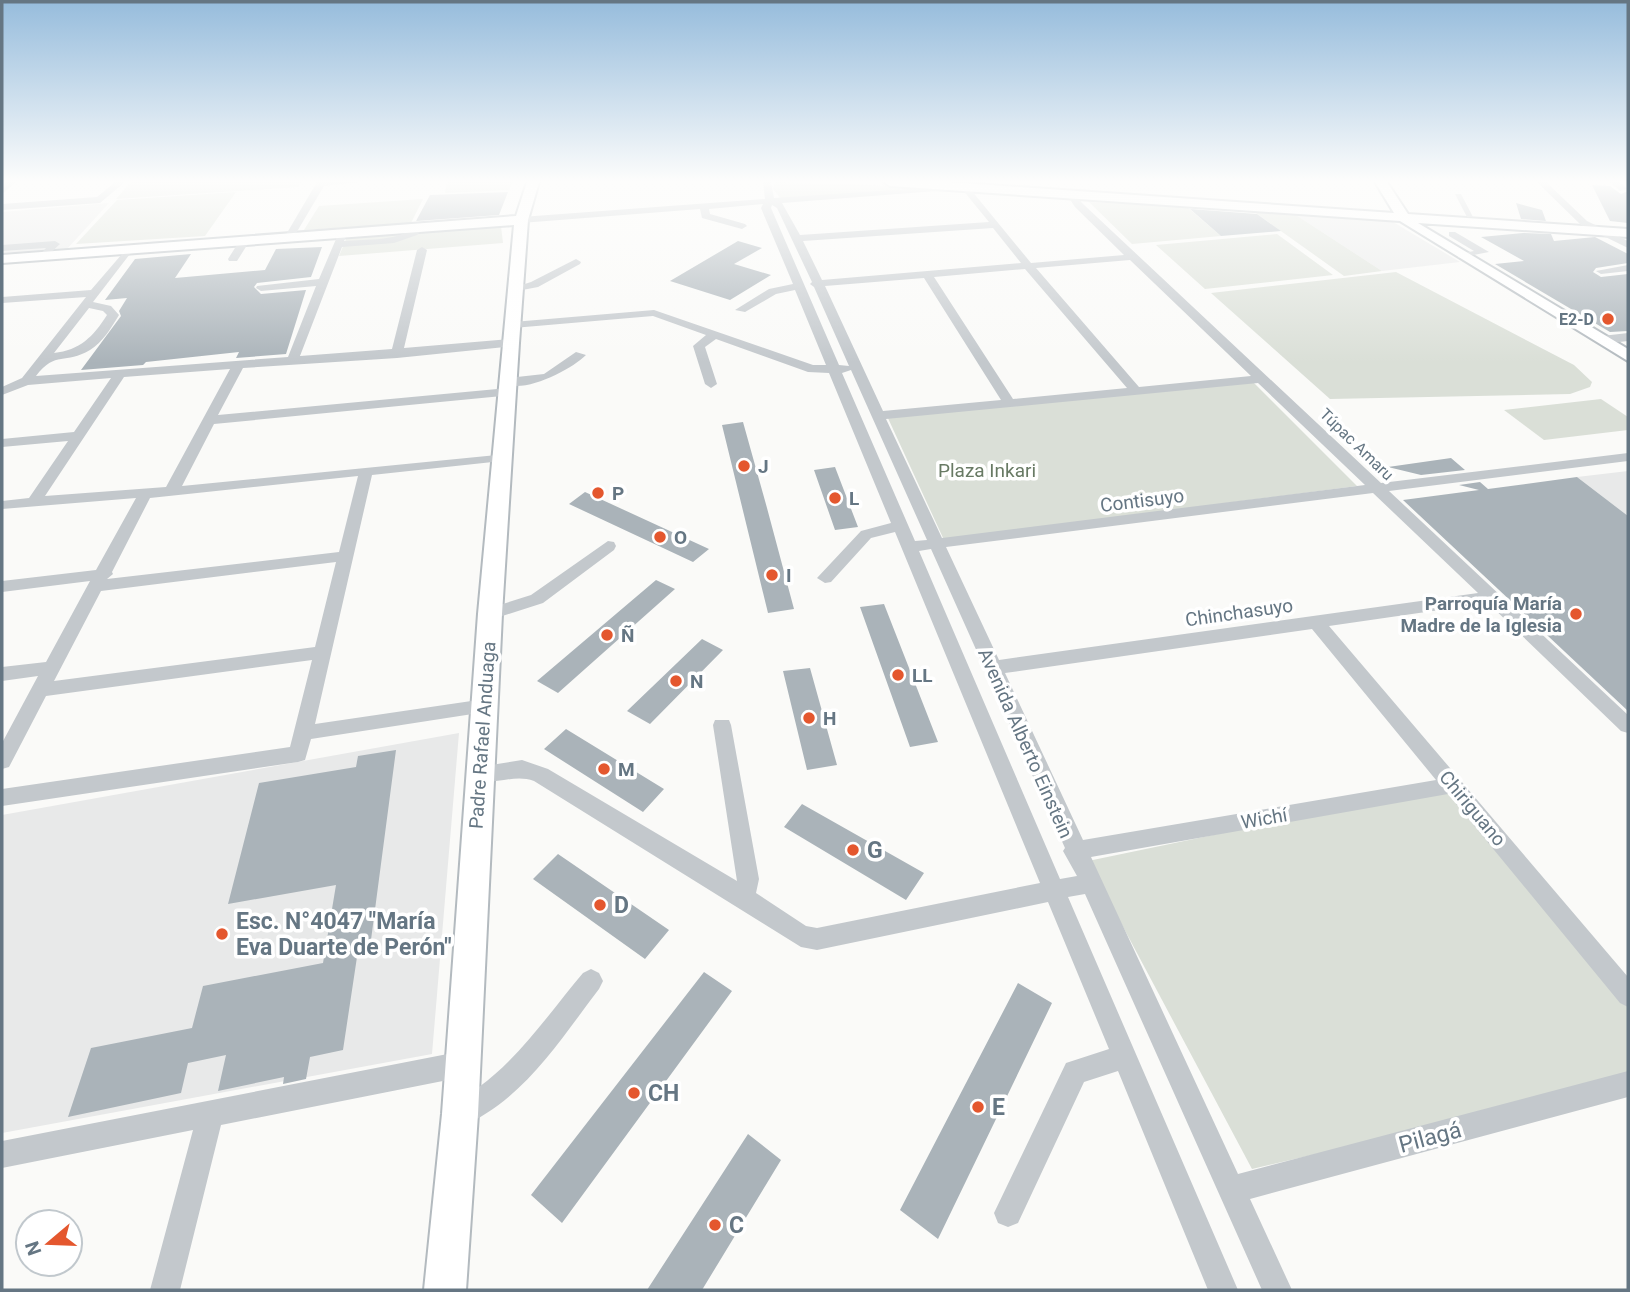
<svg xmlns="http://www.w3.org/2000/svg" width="1630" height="1292" font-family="Roboto,sans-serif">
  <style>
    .built { fill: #e8e9e9 }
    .green { fill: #dadfd7 }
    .building { fill: #aab3b9 }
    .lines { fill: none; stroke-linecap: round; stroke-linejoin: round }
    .secondary-casing { stroke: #b3babf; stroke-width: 4 }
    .street { fill: #c3c8cc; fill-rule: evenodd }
    .secondary { fill: #fff; fill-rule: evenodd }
    .poi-dot { fill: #e4572e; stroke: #fff; stroke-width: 2.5 }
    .labels { text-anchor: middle; stroke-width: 7; stroke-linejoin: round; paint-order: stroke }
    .far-poi-label { font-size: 16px; font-weight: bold; fill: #657683; stroke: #fff; text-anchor: end }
    .far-street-label { font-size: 16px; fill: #657683; stroke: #fff }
    .poi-label { font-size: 19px; font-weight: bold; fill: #657683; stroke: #fff; text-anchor: start }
    .park-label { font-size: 19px; fill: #687a64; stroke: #fff }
    .street-label { font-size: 19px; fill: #657683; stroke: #fff }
    .near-poi-label { font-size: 23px; font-weight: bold; fill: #657683; stroke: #fff; text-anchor: start }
    .near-street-label { font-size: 23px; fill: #657683; stroke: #fff }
  </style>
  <rect width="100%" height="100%" fill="#fafaf8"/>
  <!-- built -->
  <path class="built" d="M109,203l-42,46 -65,4v-41z
    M1296,215l97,7 67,40 -78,9z
    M1628,471v45l-51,-39z
    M459,733l-27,321 -430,79v-318z"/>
  <!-- green -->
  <path class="green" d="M131,182h170l-3,5 -182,12z
    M447,182h66l-4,8 -64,3z
    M775,182l123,4 2,4 -119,9 -8,-10z
    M236,192l-31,44 -129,8 41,-44z
    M423,199l-12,24 -107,7 15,-24z
    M1089,202l98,5 34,29 -89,8z
    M1253,211l43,4 86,56 -38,5z
    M501,226l2,17 -164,13 8,-19z
    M1277,234l56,41 -128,14 -49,-44z
    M1396,272l178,93 18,17 -2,5 -20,7 -240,5 -119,-106z
    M1251,380l106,106 -413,54 -57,-124z
    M1601,399l27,18v13l-84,10 -40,-30z
    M1453,785l175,210v87l-376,87 -164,-308z"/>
  <!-- building -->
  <path class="building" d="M1592,185l18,1 11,8 7,-3v32l-18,-2z
    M508,192l-9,23 -83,6 14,-26z
    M1516,203l26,7 4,11 -25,-2z
    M1190,209l67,5 24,17 -60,5z
    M1523,233l28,1 3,7 41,-4 33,17v9l-32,5 -3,4 8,5 27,-3v57l-18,1 -115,-68 29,-3 -43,-24z
    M738,241l24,7 -28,16 37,11 -41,25 -60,-19z
    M322,247l-11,30 -54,6 -3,4 7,7 45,-4 -20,64 -50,4 3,-6 -93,10 -3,3 -62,5 40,-54 -2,-5 8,-13 -22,2 30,-41 56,-5 -16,24 90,-8 11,-21z
    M743,422l24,86 27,101 -26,4 -46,-188z
    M1451,458l14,12 -44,5 -33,-8z
    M835,467l23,60 -23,3 -21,-60z
    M1577,477l51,39v195l-225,-211 76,-10 -20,-5 21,-3 8,7z
    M585,492l124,57 -16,13 -124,-58z
    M656,580l19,9 -117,104 -21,-12z
    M884,604l54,138 -28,5 -50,-140z
    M702,639l21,11 -73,74 -23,-13z
    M810,668l27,97 -30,5 -24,-99z
    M566,729l98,60 -21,23 -99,-63z
    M396,750l-27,205 -12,2 -14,93 -33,7 -4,22 -23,5 1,-7 -66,14 8,-36 -38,8 -7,30 -113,24 23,-69 101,-20 11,-42 120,-23 13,-78 -108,19 31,-121 97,-16 2,-11z
    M802,804l122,69 -18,27 -122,-73z
    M558,854l111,76 -24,29 -112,-80z
    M704,972l28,19 -170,232 -31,-28z
    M1018,983l34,20 -114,236 -38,-29z
    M748,1134l33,26 -79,130h-55z"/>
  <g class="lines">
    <!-- secondary casing -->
    <g class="secondary-casing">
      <path id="secondary" d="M527,182h12l-11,38 -9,123 -17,271 -24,500 -12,176h-42l18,-176 36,-500 36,-389 -512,38v-8l514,-39z
        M884,182h63l447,31 -19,-31h12l21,32 220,15v8l-210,-14 210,126v12l-228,-140 -510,-35z"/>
    </g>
    <!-- street -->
    <path class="street" d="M7,182h9l-14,12v-8z
      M115,182h10l-25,21 -98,7v-6l95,-7z
      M317,182h43l-36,4 -32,54h-6l-2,-2z
      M763,182h8l3,16 193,-13 64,78 93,-8 -49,-48 -8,-12 8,-2 7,10 299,280 247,-30v8l-239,30 239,224v18l-7,-2 -133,-128 -159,23 299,351v30l-8,-4 -172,-209 -357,63 147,317 390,-103v26l-378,102 42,91h-30l-177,-396 -17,3 170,393h-30l-90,-219 -34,11 -66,141 -10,4 -10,-4 -4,-10 72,-150 43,-14 -61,-147 -231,48 -16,-3 -267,-166c-21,-8 -41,6 -61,-1l-3,-6 3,-6 49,-8 26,9 189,112 -24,-156 2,-5h14l2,5 28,154 -3,14 50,33 11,2 223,-45 -145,-351 -24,6 -40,44 -6,1 -8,-5 44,-47 30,-8 -62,-150 -21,-1 -92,-33 -11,8 12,37 -6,4 -6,-4 -12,-38 13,-11 -53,-19 -140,12 -6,-3 6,-3 141,-12 159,55h13l-31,-75 -19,4 -31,18 -10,-2 34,-21 24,-5 -32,-76 2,-4 -54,5 1,5 35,10 2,2 -5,3 -40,-11 -2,-9 -179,14 -5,-3 5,-3 244,-18zM962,189l27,33 -189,13 -18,-32zM772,205l5,3 35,74 -2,2 4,3 35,79 -10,-1 -68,-157zM993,228l28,35 -199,17 -19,-39zM1130,260l121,116 -112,11 -103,-119zM1025,269l102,119 -114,11 -79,-122zM924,278l77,122 -118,11 -58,-125zM851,370l76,170 -12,1 -73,-168zM1258,383l107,102 -423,53 -56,-119zM1373,493l105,100 -479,67 -53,-113zM931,549l134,299 -2,3 14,25 -17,3 -141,-328zM1312,629l124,151 -353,60 -78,-167z
      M1537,182h9l41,39 41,20v7l-47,-23z
      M1610,182h10l7,7 -7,2z
      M1455,194h6l12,23h-6z
      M416,226l8,2 -7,7 -23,8 -52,4 -42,109 92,-7 25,-99 5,-3 5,3 -23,98 107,-9 4,1v6l-118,12 -154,10 -25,47 290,-27 5,1v6l-299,29 -32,62 325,-32 2,3 -7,4 -130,14 -57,249 170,-25 7,2 2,5 -2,5 -181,28 -6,21 -7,2 -296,44v-17l288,-42 22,-87 -266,36 -37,71 -7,2v-26l36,-67 -36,5v-14l44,-5 44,-81 -88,11v-11l94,-11 40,-72 -134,11v-8l27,-3 39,-57 -66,6v-8l72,-7 37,-54 -83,7 -26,10v-8l20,-9 64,-81 -84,6v-6l89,-7 37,-43 5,3 -40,52 18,4 8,9c-8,13 -16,27 -29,35 -25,15 -34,0 -54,26l252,-19 28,-71 -55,5 -5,-3 1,-2 62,-7 20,-47 8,2 -3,7c24,-2 53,1 72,-15zM89,308l14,3 4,4c-14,22 -27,35 -53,38zM230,369l-64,118 -121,9 79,-119zM358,476l-19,76 -232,27 6,-5 -1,-2 38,-74zM336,562l-21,85 -261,34 47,-90z
      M1449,232h6l34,20 -31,6v-4l16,-3 -25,-15z
      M240,240l9,2 -12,19h-8l-1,-2z
      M55,241l5,3 -16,15 -5,-3 7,-8 -44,3v-6z
      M576,259l5,3 -1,2 -42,23 -21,4 -5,-3 19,-6z
      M1628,265v6l-27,3 -5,-3z
      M1628,333v8l-26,3 -6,-4 6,-4z
      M576,352l10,3c-15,15 -65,41 -84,27l6,-4 36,-4z
      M608,541l6,1 2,4 -2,4 -71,53 -53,17 -6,-2 -2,-4 2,-4 47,-15z
      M591,969l8,4 4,8 -4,8c-39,51 -77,113 -139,138l-9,-4 -4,-9c6,-14 21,-18 32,-27 42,-31 71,-75 104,-114z
      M463,1051l9,4 4,9 -4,9 -9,4 -242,48 -41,165h-30l43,-160 -191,38v-27z"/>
    <!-- secondary -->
    <use href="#secondary" class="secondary"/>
  </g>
  <!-- sky -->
  <linearGradient id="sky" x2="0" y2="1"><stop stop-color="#96bcdc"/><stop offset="0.5" stop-color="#fdfdfc"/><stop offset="1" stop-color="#fdfdfc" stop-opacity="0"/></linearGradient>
  <rect width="1630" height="363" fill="url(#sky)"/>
  <!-- markers -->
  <g class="poi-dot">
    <circle cx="1608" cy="319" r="7"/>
    <circle cx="744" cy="466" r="7"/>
    <circle cx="598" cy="493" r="7"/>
    <circle cx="835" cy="498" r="7"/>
    <circle cx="660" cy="537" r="7"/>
    <circle cx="772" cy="575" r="7"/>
    <circle cx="1576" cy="614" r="7"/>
    <circle cx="607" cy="635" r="7"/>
    <circle cx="898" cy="675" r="7"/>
    <circle cx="676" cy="681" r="7"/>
    <circle cx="809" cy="718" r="7"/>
    <circle cx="604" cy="769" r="7"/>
    <circle cx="853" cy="850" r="7"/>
    <circle cx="600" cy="905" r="7"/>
    <circle cx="222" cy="934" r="7"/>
    <circle cx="634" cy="1093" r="7"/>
    <circle cx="978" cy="1107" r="7"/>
    <circle cx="715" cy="1225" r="7"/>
  </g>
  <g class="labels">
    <!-- far-poi labels -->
    <g class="far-poi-label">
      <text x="1594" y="325">E2-D</text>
    </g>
    <!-- far-street labels -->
    <g class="far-street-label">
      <text transform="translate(1357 444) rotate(44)" y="6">Túpac Amaru</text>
    </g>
    <!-- poi labels -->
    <g class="poi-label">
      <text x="758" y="473">J</text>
      <text x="612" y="500">P</text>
      <text x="849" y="505">L</text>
      <text x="674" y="544">O</text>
      <text x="786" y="582">I</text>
      <text x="1562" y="610" text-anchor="end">Parroquía María<tspan x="1562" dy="22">Madre de la Iglesia</tspan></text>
      <text x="621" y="642">Ñ</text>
      <text x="912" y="682">LL</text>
      <text x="690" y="688">N</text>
      <text x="823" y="725">H</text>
      <text x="618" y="776">M</text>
    </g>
    <!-- park labels -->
    <g class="park-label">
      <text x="987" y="477">Plaza Inkari</text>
    </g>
    <!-- street labels -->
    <g class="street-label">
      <text transform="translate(1142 500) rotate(-7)" y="7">Contisuyo</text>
      <text transform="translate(1239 612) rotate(-8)" y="7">Chinchasuyo</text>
      <text transform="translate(482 735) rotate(-86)" y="7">Padre Rafael Anduaga</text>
      <text transform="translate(1026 743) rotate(66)" y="7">Avenida Alberto Einstein</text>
      <text transform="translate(1473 808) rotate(50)" y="7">Chiriguano</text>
      <text transform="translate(1264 818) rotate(-10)" y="7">Wichí</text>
    </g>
    <!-- near-poi labels -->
    <g class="near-poi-label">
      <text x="867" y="858">G</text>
      <text x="614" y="913">D</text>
      <text x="236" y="929">Esc. N°4047 "María<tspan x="236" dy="26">Eva Duarte de Perón"</tspan></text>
      <text x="648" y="1101">CH</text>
      <text x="992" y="1115">E</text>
      <text x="729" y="1233">C</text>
    </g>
    <!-- near-street labels -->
    <g class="near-street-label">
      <text transform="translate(1430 1137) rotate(-15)" y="8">Pilagá</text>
    </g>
  </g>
  <!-- border -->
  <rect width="1630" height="1292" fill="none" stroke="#657683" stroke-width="7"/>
  <!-- north arrow -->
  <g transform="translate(49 1243) rotate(251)"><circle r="33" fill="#ffffff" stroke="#c1c8cd" stroke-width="2"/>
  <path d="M0-5L12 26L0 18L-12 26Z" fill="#e4572e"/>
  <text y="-10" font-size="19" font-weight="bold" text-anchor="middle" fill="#657683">N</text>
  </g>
</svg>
